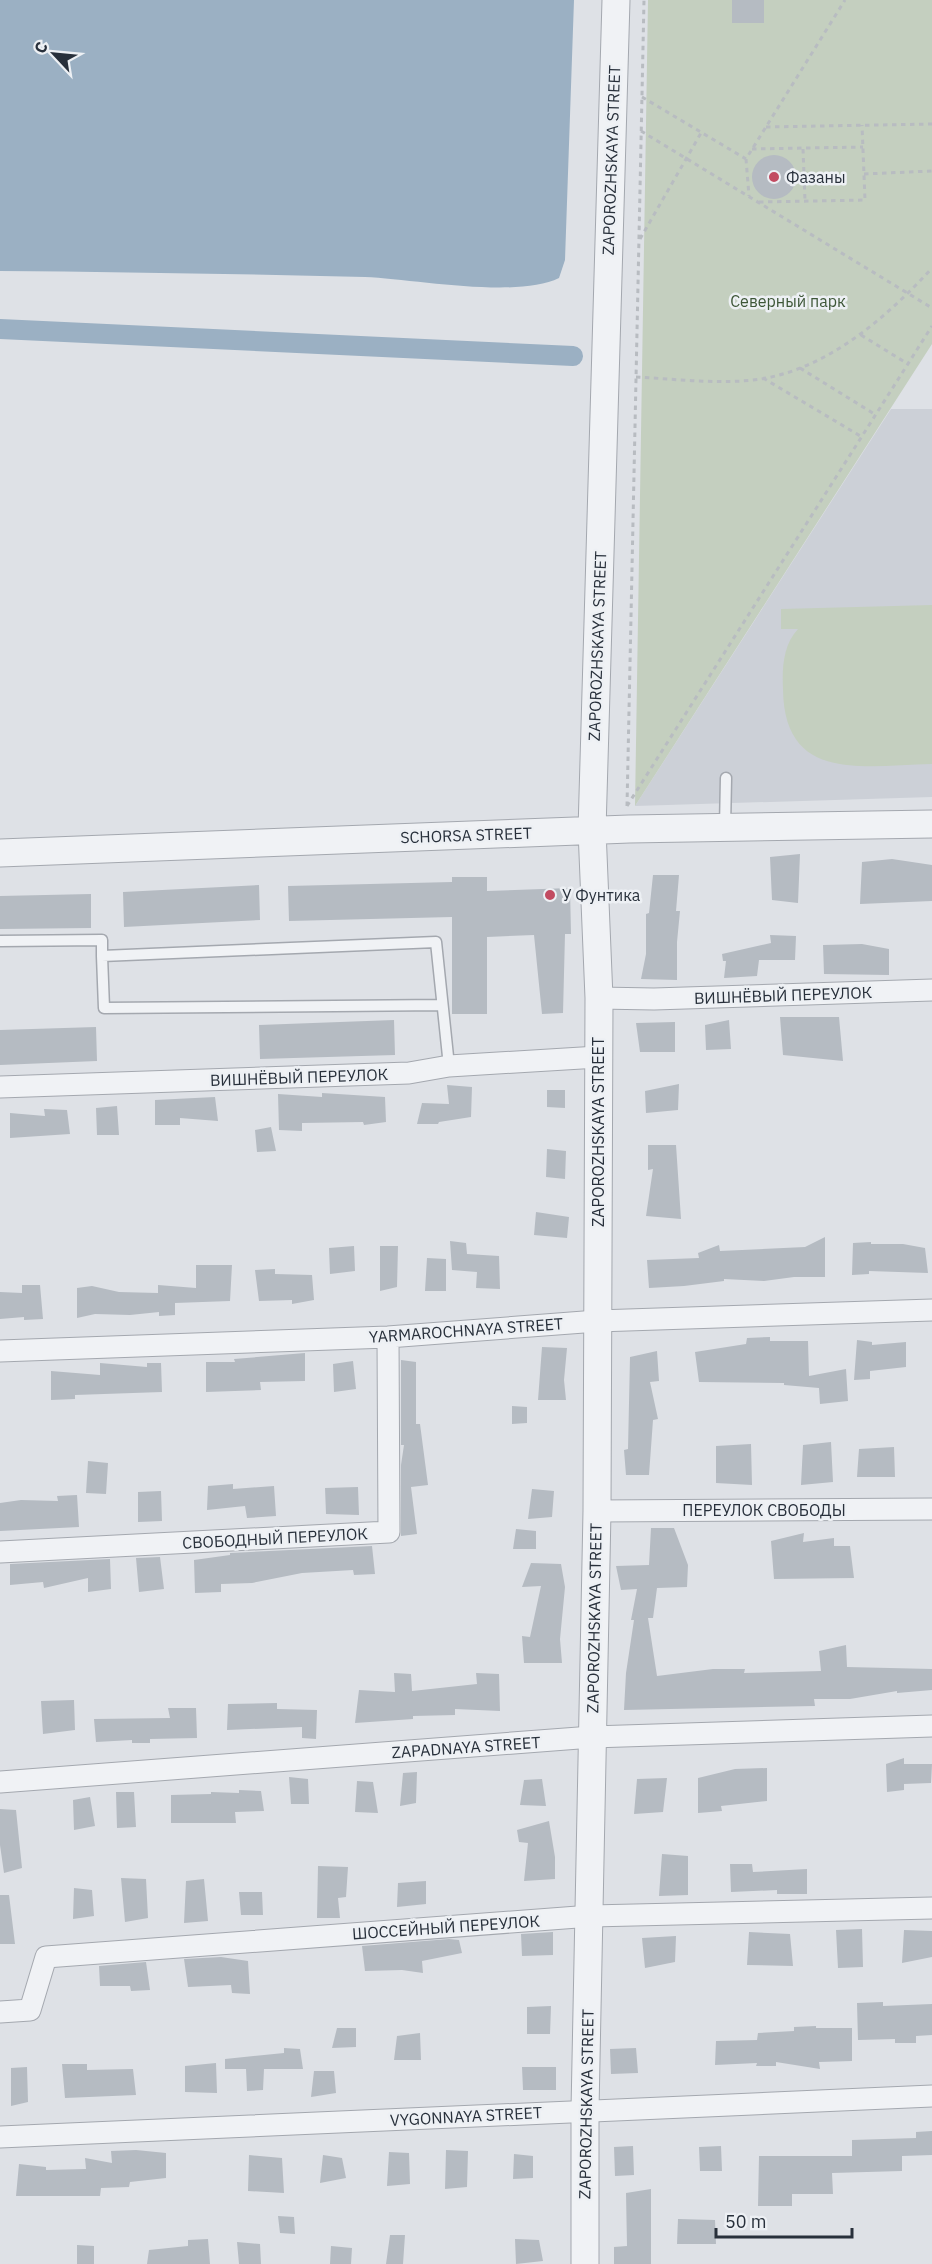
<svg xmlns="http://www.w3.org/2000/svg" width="932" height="2264" font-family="'IBM Plex Sans',sans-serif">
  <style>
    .built { fill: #ccd0d7 }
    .green { fill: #c4cfbf }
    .water { fill: #9bb0c3 }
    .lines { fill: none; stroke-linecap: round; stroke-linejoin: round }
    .canal { stroke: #9bb0c3; stroke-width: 20 }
    .building { fill: #b5bbc2 }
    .service-casing { stroke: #a4a8af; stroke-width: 13 }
    .minor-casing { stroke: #a4a8af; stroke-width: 23 }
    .tertiary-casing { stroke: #a4a8af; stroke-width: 29 }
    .path { stroke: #b8bcc1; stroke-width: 3; stroke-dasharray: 4.5 4.5; stroke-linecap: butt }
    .service { stroke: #f0f2f5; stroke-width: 10 }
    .minor { stroke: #f0f2f5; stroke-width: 21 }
    .tertiary { stroke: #f0f2f5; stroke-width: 27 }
    .poi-dot { fill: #c24b61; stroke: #edf0f4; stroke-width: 2 }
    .labels { text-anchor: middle; stroke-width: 5; stroke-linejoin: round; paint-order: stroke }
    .street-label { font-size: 16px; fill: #28303b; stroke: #edf0f4 }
    .poi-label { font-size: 16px; fill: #28303b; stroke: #edf0f4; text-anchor: start }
    .park-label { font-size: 16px; fill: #3d5637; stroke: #edf0f4 }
  </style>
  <rect width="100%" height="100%" fill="#dee1e6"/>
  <!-- built -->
  <path class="built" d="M891,409h41v388l-297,9z"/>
  <!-- green -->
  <path class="green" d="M648,0h284v344l-297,462z
    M932,605v159c-68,1 -148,20 -149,-75 -1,-21 0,-44 15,-60h-17v-20z"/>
  <!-- water -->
  <path class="water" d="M0,0h574l-9,260 -6,18c-42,21 -145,1 -194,-1 -122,-3 -243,-5 -365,-6z"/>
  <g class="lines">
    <!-- canal -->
    <path class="canal" d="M0,329l573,27"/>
  </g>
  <!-- building -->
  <path class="building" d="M732,0h32v23h-32z
    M752 177a22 22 0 1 1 44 0a22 22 0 1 1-44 0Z
    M800,854l-2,49 -26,-3 -2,-43z
    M892,859l40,6v36l-72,3 2,-42z
    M653,875h26l-3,36h4l-3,31v38l-36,-1 5,-25v-40l3,-1z
    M452,877h35v14l83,-3 1,46h-6l-2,79 -21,1 -8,-79 -47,2v77h-35v-97l-163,4 -1,-35 164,-4z
    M259,885l1,35 -136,7 -1,-35z
    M91,894v34l-91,1v-33z
    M770,935l26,1 -1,24h-36l-2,16 -33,2 2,-17h-3l-1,-7 49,-11z
    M862,944l27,5v26l-65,-1 -1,-29z
    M780,1017h59l4,44 -60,-6z
    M394,1020l1,35 -135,4 -1,-34z
    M729,1020l2,29 -25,1 -1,-25z
    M675,1022v30h-35l-4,-29z
    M96,1027l1,34 -97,4v-35z
    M679,1084l-1,26 -32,3 -1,-22z
    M447,1085l25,2 -1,30 -32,5 -1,2h-21l5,-21 27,1z
    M547,1090h18v18l-18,-1z
    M322,1093l63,4 1,25 -22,3 -1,-3 -61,1v8l-23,-1 -1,-36 44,3z
    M215,1097l3,24 -38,-3v7h-25v-25z
    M117,1106l2,29h-22l-1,-27z
    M44,1109l23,1 3,24 -60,4v-25l35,3z
    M271,1127l5,24 -19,1 -2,-22z
    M648,1145h28l5,74 -35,-3 7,-47 -5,1z
    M547,1149l19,2 -1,28 -19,-2z
    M536,1212l33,5 -2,21 -33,-3z
    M825,1237v40h-31l-30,4 -40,-2v2l-40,5 -35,2 -2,-28 52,-2 -1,-5 21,-8 1,6 85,-4z
    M450,1241l16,2 1,11 32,2 1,33 -24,-1 1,-16 -25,-2z
    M871,1242v2h32l22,4 3,25 -59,-2v3l-17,1 1,-32z
    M354,1246l1,25 -25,3 -1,-26z
    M380,1246h18l-1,41 -17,4z
    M427,1258l19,1v32h-21z
    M196,1265h36l-2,36 -55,2v12l-16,1v-4l-29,3 -35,-1 -18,4v-30l15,-2 27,6 39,1v-8l38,3z
    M275,1269v5l37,1 2,25 -22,4v-4l-33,1 -4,-31z
    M22,1285h18l3,34 -19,1v-3l-24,2v-27l22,1z
    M770,1337v4h38l1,35 37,-7 2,32 -28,3 -1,-16 -35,-3v-2l-85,-1 -4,-30 51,-8 1,-6z
    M857,1340l15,2v3l34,-3v25l-36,4v8l-16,1z
    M542,1347l25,1 -3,32 2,20h-28z
    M657,1351l2,30 -9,1 8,37 -5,1 -4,55h-23l-2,-25 4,-1 2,-92z
    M305,1353v28l-45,1 1,8 -55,2v-30h29l-1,-3z
    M401,1360l15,2v62h4l8,61 -17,2 6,47 -16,2v-71l3,-20h-3z
    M353,1361l3,28 -22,3 -1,-28z
    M100,1363l47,4v-4h14l1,29 -87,3v4l-24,1v-29l49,4z
    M512,1406l15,1v16l-15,1z
    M831,1442l2,40 -32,3 2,-40z
    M751,1444l1,41 -36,-2v-37z
    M894,1447l1,30h-38l2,-28z
    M88,1461l20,2 -2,31 -20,-1z
    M233,1484v5l41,-3 2,30 -29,2 -2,-12 -38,4 1,-24z
    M358,1487l1,28 -33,-1 -1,-26z
    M532,1489l22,2 -2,26 -24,2z
    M161,1491l1,30 -24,1v-30z
    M77,1495l2,32 -79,4v-28l21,-3 37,1 -1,-5z
    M651,1528h23l14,37 -1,22 -30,1 -4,30h-5l9,58 56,-7h32l-1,4 77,-2 -2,-20 27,-6 1,22 85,2v21l-35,3v-2l-47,8h-36l1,7 -191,4 2,-37 8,-53h-3l6,-31 -16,1 -5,-24 33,-1z
    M516,1529l20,2v18h-23z
    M804,1533l-1,9 31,-4v8h16l4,32 -80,1 -3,-38z
    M372,1546l3,28 -21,1 -1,-5 -51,3 -50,10 -31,1v8l-26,1 -1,-33 36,-5v-2z
    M160,1557l4,32 -25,3 -3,-34z
    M110,1559l1,30 -23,3v-14l-44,10 -1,-6 -33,3v-21z
    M531,1563l30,1 4,23 -5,52 2,24h-38l-2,-27 8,1 11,-51 -19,1z
    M394,1673l17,1 1,17 65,-7 -1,-11 23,1 1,37 -45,-2v6l-42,1v3l-58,4 4,-33 36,2z
    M74,1700l1,30 -32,4 -2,-33z
    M277,1703v6l40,1 -1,29 -14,-1v-11l-75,3 1,-26z
    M168,1708h28l1,30 -47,1v4h-18v-3l-36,2 -2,-23 76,-1z
    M904,1758v6h28l-1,19 -27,1v6l-17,2 -1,-28z
    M767,1768v33l-46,5 1,5 -24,2v-35l37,-9z
    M417,1772l-1,31 -16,3 3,-33z
    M289,1777l19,2 1,25h-18z
    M667,1778l-4,34 -29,2 3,-35z
    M542,1779l4,27 -26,-1 4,-25z
    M357,1781l16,1 5,31 -23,-1z
    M239,1790l22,1 3,20 -29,1 1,11h-65v-28l40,-1v-2l28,1z
    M116,1792h18l2,35 -19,1z
    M90,1797l5,29 -21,4 -1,-30z
    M0,1809l16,1 6,58 -18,5 -4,-28z
    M549,1821l6,36v22l-31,2 4,-38 -9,-1 -2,-12z
    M662,1854l26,2v39l-29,1z
    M730,1864h22l1,8 54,-3v25h-30v-4l-46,2z
    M318,1866l30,1 -2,30 -8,1 2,20h-23z
    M121,1878l25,1 2,39 -23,4z
    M204,1879l4,42 -24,2 2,-42z
    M426,1881v23l-29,3 1,-24z
    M74,1888l18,2 2,26 -21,3z
    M239,1892h23l1,23h-22z
    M0,1895h9l6,49h-15z
    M862,1929l1,38 -25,1 -2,-38z
    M904,1930l28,1v26l-30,6z
    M553,1932v23l-31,1 -1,-22z
    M749,1932l41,2 3,32 -46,-1z
    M676,1936l-1,26 -30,6 -3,-30z
    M449,1939l10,1 3,13 -40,8 1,12 -21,-3 -37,1 -3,-25z
    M221,1957l27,4 2,33 -18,-1 -1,-8 -43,2 -4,-28z
    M146,1962l4,28 -19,1 -1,-5h-30l-1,-20z
    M883,2002v4l49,-2v31l-16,1v7h-21v-4l-37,1 -1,-37z
    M551,2006l-1,28h-23v-27z
    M816,2026v2h36v33l-33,1 1,7 -44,-7v4h-20l1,-3 -42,2 1,-24 41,-1 1,-7 36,-2v-4z
    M337,2028h19v19l-24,1z
    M420,2033l1,27h-27l3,-24z
    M284,2048l16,1 3,20h-39l-1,21 -16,1 -1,-22h-21v-10l59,-6z
    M636,2048l2,25 -27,1 -1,-25z
    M216,2063l1,30 -32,-1v-26z
    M62,2064h25v6l46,-1 3,26 -71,3z
    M27,2067l1,35 -17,4v-38z
    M522,2067h34v23h-33z
    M314,2071h20l2,22 -25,4z
    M932,2131v24l-30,1v15l-70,2 1,21h-41v12h-34l1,-50h93v-16l64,-2v-6z
    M633,2146l1,29 -19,1 -1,-29z
    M721,2146l1,25h-22l-1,-24z
    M136,2150l30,3v25l-36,4 -1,5 -28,1 -1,8h-84l3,-32 27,3v3l40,-1 -1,-11 27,5 -1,-12z
    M446,2150l22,1 -1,36 -22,2z
    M389,2152l20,1 1,31 -23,2z
    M514,2154l19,2v22l-20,1z
    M249,2155l33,3 2,35 -36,-2z
    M323,2155l19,3 4,20 -26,5z
    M651,2189v75h-37v-17l13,-1 -1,-53z
    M278,2216l16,1 1,17 -15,-1z
    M678,2219l37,1 1,24h-39z
    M390,2235h15l-2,29h-17z
    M208,2239l2,25h-63l2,-14 39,-4v-6z
    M515,2239l24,1 4,21 -27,3z
    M237,2242l23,2 1,20h-22z
    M77,2245l17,1v18h-17z
    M331,2246l21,2 -1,16h-21z"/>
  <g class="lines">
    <!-- service casing -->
    <g class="service-casing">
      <path id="service" d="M725,827l1,-49
        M0,941l102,-1v16l334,-14 13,124
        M102,956l2,52 338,-3"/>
    </g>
    <!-- minor casing -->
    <g class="minor-casing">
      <path id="minor" d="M599,998l55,1 278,-9
        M0,1087l409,-14 40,-7 149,-9
        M0,1351l388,-14 209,-16 335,-11
        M597,1511l335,-2
        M0,1552l389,-20 -1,-195
        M0,1782l592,-45 340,-11
        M0,2012l30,-2 16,-53 545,-41 341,-8
        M0,2137l932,-41"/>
    </g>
    <!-- tertiary casing -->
    <g class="tertiary-casing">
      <path id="tertiary" d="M0,853l629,-24 303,-5
        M585,2264v-154l12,-599 2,-513 -7,-168 24,-830"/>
    </g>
    <!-- path -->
    <path class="path" d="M642,97l104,62 99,-159
      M766,127l166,-3
      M641,131l291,177
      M752,149l111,-2
      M803,149l2,52
      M746,159l3,37
      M864,174l68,-3
      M759,202l106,-2 -3,-75
      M640,239l61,-106
      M861,335l47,29
      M800,368l76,47
      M636,377c41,2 84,8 125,2 68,-11 126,-62 171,-111
      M763,378l99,59
      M627,806l17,-806
      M627,806l305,-480"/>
    <!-- service -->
    <use href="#service" class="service"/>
    <!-- minor -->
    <use href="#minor" class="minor"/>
    <!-- tertiary -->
    <use href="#tertiary" class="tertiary"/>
  </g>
  <!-- markers -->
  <g class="poi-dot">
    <circle cx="774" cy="177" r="6"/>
    <circle cx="550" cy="895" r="6"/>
  </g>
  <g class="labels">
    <!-- street labels -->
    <g class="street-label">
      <text transform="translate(611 160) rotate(-88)" y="6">ZAPOROZHSKAYA STREET</text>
      <text transform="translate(597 646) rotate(-88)" y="6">ZAPOROZHSKAYA STREET</text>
      <text transform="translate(466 835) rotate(-2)" y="6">SCHORSA STREET</text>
      <text transform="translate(783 995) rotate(-2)" y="6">ВИШНЁВЫЙ ПЕРЕУЛОК</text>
      <text transform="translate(299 1077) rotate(-2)" y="6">ВИШНЁВЫЙ ПЕРЕУЛОК</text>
      <text transform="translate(598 1132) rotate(-90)" y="6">ZAPOROZHSKAYA STREET</text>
      <text transform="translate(466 1330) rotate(-4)" y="6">YARMAROCHNAYA STREET</text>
      <text x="764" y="1516">ПЕРЕУЛОК СВОБОДЫ</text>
      <text transform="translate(275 1538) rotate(-3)" y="6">СВОБОДНЫЙ ПЕРЕУЛОК</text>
      <text transform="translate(594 1618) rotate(-89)" y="6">ZAPOROZHSKAYA STREET</text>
      <text transform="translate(466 1747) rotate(-4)" y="6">ZAPADNAYA STREET</text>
      <text transform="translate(446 1927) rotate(-4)" y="6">ШОССЕЙНЫЙ ПЕРЕУЛОК</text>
      <text transform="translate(586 2104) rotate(-89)" y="6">ZAPOROZHSKAYA STREET</text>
      <text transform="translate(466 2116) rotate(-3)" y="6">VYGONNAYA STREET</text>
    </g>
    <!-- poi labels -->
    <g class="poi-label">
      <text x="786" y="183">Фазаны</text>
      <text x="562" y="901">У Фунтика</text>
    </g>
    <!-- park labels -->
    <g class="park-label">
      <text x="788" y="307">Северный парк</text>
    </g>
  </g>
  <!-- north arrow -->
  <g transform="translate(54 54) rotate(296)" stroke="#edf0f4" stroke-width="4.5" paint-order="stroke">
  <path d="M0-4.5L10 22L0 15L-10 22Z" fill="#28303b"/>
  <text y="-9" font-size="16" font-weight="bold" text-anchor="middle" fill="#28303b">С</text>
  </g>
  <!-- scale -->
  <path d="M716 2228v9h136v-9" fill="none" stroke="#28303b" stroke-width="3"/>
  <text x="725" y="2228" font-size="18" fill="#28303b" stroke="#edf0f4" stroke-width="4.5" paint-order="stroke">50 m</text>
</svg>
